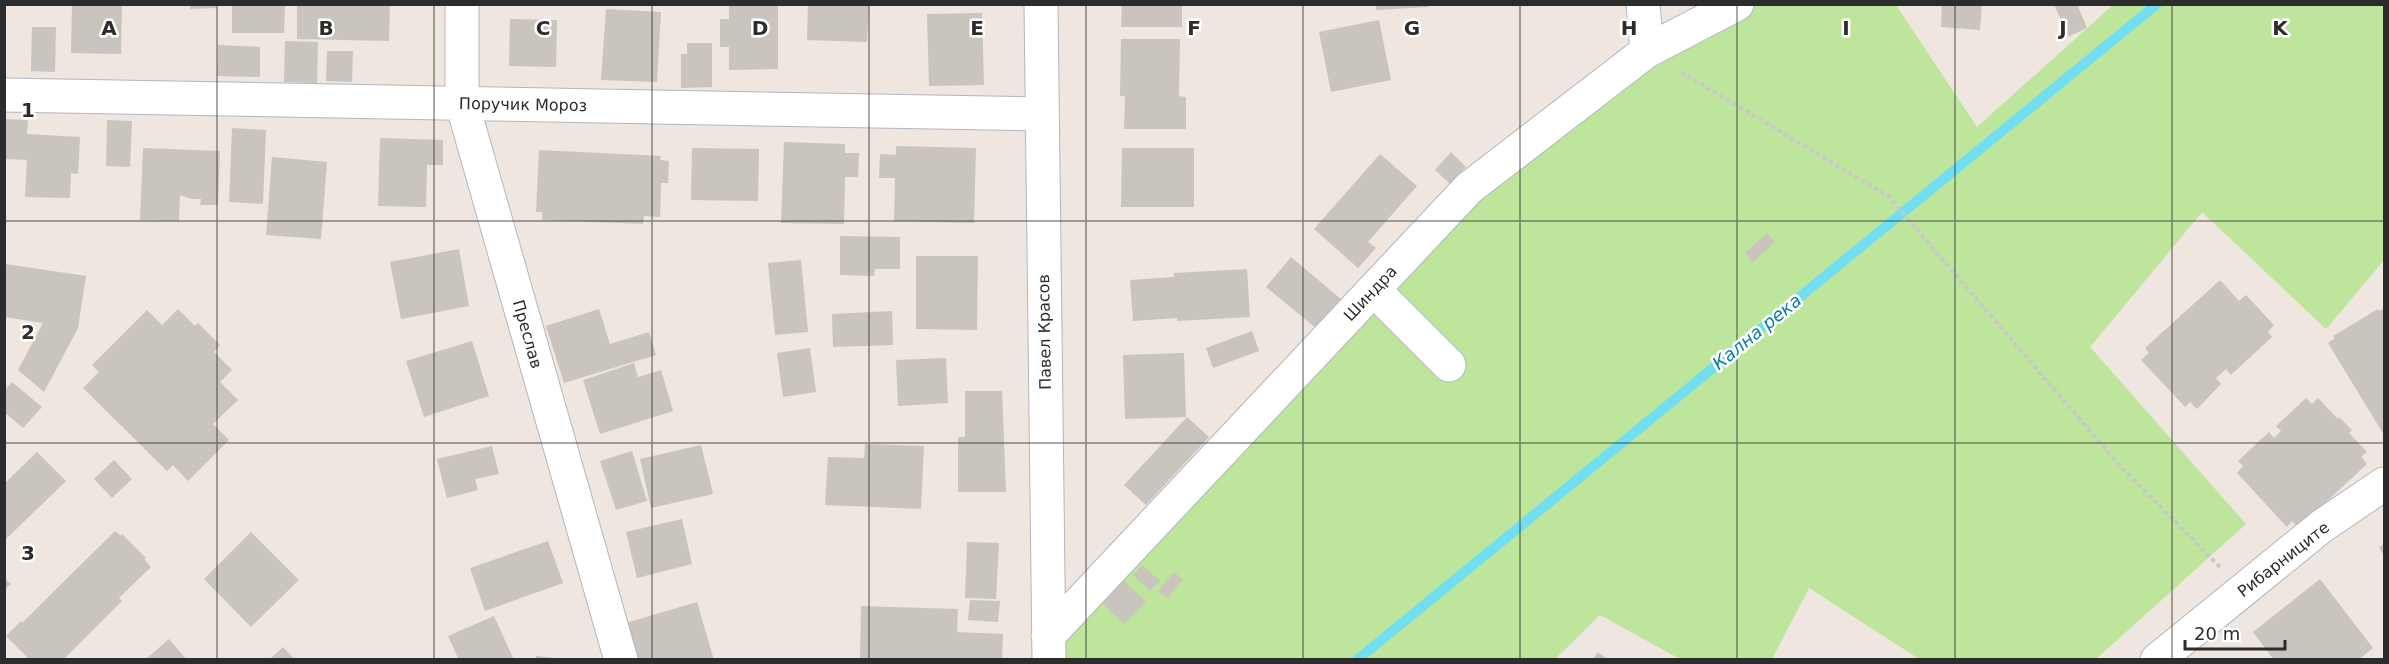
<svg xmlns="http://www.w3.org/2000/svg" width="2389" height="664" font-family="'DejaVu Sans',sans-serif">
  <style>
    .green { fill: #bde59b }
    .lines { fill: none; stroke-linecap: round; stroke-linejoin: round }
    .stream { stroke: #71def1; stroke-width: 10 }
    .building { fill: #c9c4bd }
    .minor-casing { stroke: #b2b6c0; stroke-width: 35 }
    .path { stroke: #c8c8c8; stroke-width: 4; stroke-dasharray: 4.5 3; stroke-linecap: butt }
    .minor { stroke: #fff; stroke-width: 33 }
    .grid { fill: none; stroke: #2c2c2c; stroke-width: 1.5; stroke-opacity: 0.55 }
    .labels { text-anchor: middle; stroke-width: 5; stroke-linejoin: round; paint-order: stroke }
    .street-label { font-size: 16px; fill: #2c2c2c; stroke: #fff }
    .water-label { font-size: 18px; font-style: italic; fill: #0c7fa1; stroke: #fff }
    .grid-label { font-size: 20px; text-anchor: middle; font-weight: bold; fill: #2c2c2c; stroke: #fff; stroke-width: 5; stroke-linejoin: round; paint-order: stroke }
  </style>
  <rect width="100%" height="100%" fill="#eee6df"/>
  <!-- green -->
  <path class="green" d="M1737,5h159l81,122 136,-122h271v255l-58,69 -124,-117 -112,135 156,177 -150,135h-177l-110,-71 -37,71h-92l-80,-44 -46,45h-505l420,-472z"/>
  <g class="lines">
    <!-- stream -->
    <path class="stream" d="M1357,660l800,-656"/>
  </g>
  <!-- building -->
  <path class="building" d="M72,4h50l-1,50 -50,-1z
    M190,4h26v4l-26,1z
    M232,4h53l-1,29h-52z
    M297,4h93l-1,37 -92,-2z
    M729,4h49v65l-49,1v-23h-9v-28h9z
    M808,4h61l-2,38 -60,-2z
    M1122,4h60v23h-61z
    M1376,4h52v3l-52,3z
    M1942,4h40l-2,26 -39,-3z
    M2054,4h23l10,24 -19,9z
    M606,9l55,3 -4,70 -56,-2z
    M982,13l2,72 -55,1 -2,-72z
    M510,19l47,1 -1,47 -47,-1z
    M1379,20l12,60 -60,12 -12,-60z
    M32,27h24l-1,45 -24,-1z
    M1121,39h59l-1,57 7,1v32h-62l1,-33h-5z
    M285,41l33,1 -1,41 -33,-1z
    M687,43h25v44l-31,1v-34h6z
    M218,45l42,2v30l-43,-1z
    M327,51h26l-1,31 -26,-1z
    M4,119l24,1 -1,14 53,3 -2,37 -7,-1 -1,25 -45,-1 2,-37 -23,-1z
    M107,120l25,1 -2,46 -24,-1z
    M232,128l34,2 -3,74 -34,-2z
    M380,138l63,2v25h-16l-1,42 -48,-1z
    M784,142l61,2v9h14l-1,24h-13l-1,47 -63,-1z
    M896,146l80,2 -2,75 -80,-2 1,-43h-16l1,-24 16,1z
    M143,148l77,3 -2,54h-18l1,-6h-9l-12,-4 -1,26 -39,-1z
    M692,148l67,1 -1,52 -67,-1z
    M1122,148h72v59h-73z
    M539,150l122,6 -1,4 9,1 -1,22h-7l-1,34 -16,-1 -1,8 -101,-4v-8h-6z
    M1451,152l15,15 -16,17 -15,-14z
    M1380,154l37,32 -49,56 8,6 -18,20 -44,-39z
    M272,157l55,5 -6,77 -55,-4z
    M1767,233l8,9 -22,20 -8,-9z
    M840,236l60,1v32h-25l-1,7 -34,-1z
    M459,249l10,57 -68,13 -11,-57z
    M916,256h62l-1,74 -61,-1z
    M1291,257l51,43 -25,29 -51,-42z
    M801,260l7,72 -33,3 -7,-72z
    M6,264l80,12 -8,52 -34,64 -26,-22 25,-47 -39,-6z
    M1247,269l3,48 -73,4v-3l-44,3 -3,-41 44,-3v-4z
    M2220,280l19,21 7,-6 28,30 -6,7 4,5 -41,38 -5,-6 -10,9 5,6 -24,25 -7,-7 -5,5 -44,-47 8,-7 -4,-5z
    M2384,308v127l-56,-92 7,-5 -2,-2 45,-27 1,2z
    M178,309l17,17 3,-3 22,22 -6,7 18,18 -12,12 18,18 -25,24 16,16 -41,41 -15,-16 -6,6 -84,-83 16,-16 -7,-7 55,-55 15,15z
    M599,309l11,35 39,-12 7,23 -92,28 -18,-57z
    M892,311l1,34 -60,2 -1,-33z
    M1252,331l7,20 -46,17 -7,-20z
    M472,341l17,55 -65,21 -18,-56z
    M810,348l6,44 -33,5 -6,-44z
    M1184,353l2,64 -61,2 -2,-64z
    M946,358l2,45 -50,3 -2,-46z
    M634,363l4,14 23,-7 12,41 -73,23 -17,-54z
    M12,382l30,25 -19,21 -19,-16v-21z
    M965,391h37l4,101h-48v-55h7z
    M2306,398l6,6 6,-6 20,21 1,-2 13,13 -3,3 18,19 -6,5 6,7 -69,64 -6,-7 -5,6 -50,-54 6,-7 -5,-5 31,-29 5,6 7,-7 -5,-5z
    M1187,417l22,20 -63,68 -22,-20z
    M865,444l59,2 -3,63 -96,-4 3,-48 36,1z
    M701,445l12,49 -62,14 -11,-49z
    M492,446l7,28 -24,5 3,11 -31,8 -10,-39z
    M632,451l15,50 -31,9 -16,-49z
    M37,452l29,29 -62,60v-57z
    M114,460l18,19 -20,19 -18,-19z
    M682,519l10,45 -55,14 -11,-46z
    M115,531l6,5 1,-2 24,24 -2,1 7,8 -32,31 3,3 -59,59h-33l-24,-24 15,-15 2,1z
    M251,532l48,48 -48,47 -47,-48z
    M548,541l15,42 -78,28 -15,-43z
    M967,542l32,1 -3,56 -31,-1z
    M2384,544v12l-5,-9z
    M1142,565l18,16 -10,10 -17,-16z
    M1174,572l9,8 -16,18 -9,-7z
    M4,578l7,6 -7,6z
    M1122,579l24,23 -22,22 -24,-23z
    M2320,579l53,69 -15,12h-84l-21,-28z
    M970,600l30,1 -2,21 -30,-2z
    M697,602l17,58h-77l-11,-37z
    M861,606l97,3 -1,23 46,2 -1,26h-142z
    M494,616l20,44h-55l-11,-24z
    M169,639l18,21h-42z
    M283,647l12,13h-26z
    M1598,652l10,8h-16z
    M536,656l18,2v2h-18z"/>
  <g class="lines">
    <!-- minor casing -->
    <g class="minor-casing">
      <path id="minor" d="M462,4v99l159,557
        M1041,4l8,656
        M1643,4l4,47
        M4,95l1037,19
        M1374,290l75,75
        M1048,636l421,-448 178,-137 90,-47
        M2157,660l165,-134 62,-42"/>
    </g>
    <!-- path -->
    <path class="path" d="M1681,72l207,124 233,271 99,100"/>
    <!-- minor -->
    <use href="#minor" class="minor"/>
  </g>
  <!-- grid -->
  <path class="grid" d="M217,4v656M434,4v656M652,4v656M869,4v656M1086,4v656M1303,4v656M1520,4v656M1737,4v656M1955,4v656M2172,4v656M4,221h2380M4,443h2380"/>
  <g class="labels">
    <!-- street labels -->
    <g class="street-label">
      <text transform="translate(523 104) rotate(1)" y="6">Поручик Мороз</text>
      <text transform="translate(1370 293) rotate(-47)" y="6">Шиндра</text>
      <text transform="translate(1044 332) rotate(-91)" y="6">Павел Красов</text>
      <text transform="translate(528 334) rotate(74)" y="6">Преслав</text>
      <text transform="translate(2283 559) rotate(-38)" y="6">Рибарниците</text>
    </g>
    <!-- water labels -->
    <g class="water-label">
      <text transform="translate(1757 332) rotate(-39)" y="6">Кална река</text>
    </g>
  </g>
  <g class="grid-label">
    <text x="109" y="35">A</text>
    <text x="326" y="35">B</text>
    <text x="543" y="35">C</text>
    <text x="760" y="35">D</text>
    <text x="977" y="35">E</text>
    <text x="1194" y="35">F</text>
    <text x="1412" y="35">G</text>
    <text x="1629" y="35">H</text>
    <text x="1846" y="35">I</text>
    <text x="2063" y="35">J</text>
    <text x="2280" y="35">K</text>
    <text x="28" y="117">1</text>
    <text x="28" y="339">2</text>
    <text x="28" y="560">3</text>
  </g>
  <!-- border -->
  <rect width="2389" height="664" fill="none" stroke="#2c2c2c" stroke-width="12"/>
  <!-- scale -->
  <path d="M2185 640v9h100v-9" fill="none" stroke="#2c2c2c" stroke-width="3"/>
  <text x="2194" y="640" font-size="18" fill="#2c2c2c" stroke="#ffffff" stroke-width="4.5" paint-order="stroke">20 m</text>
</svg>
